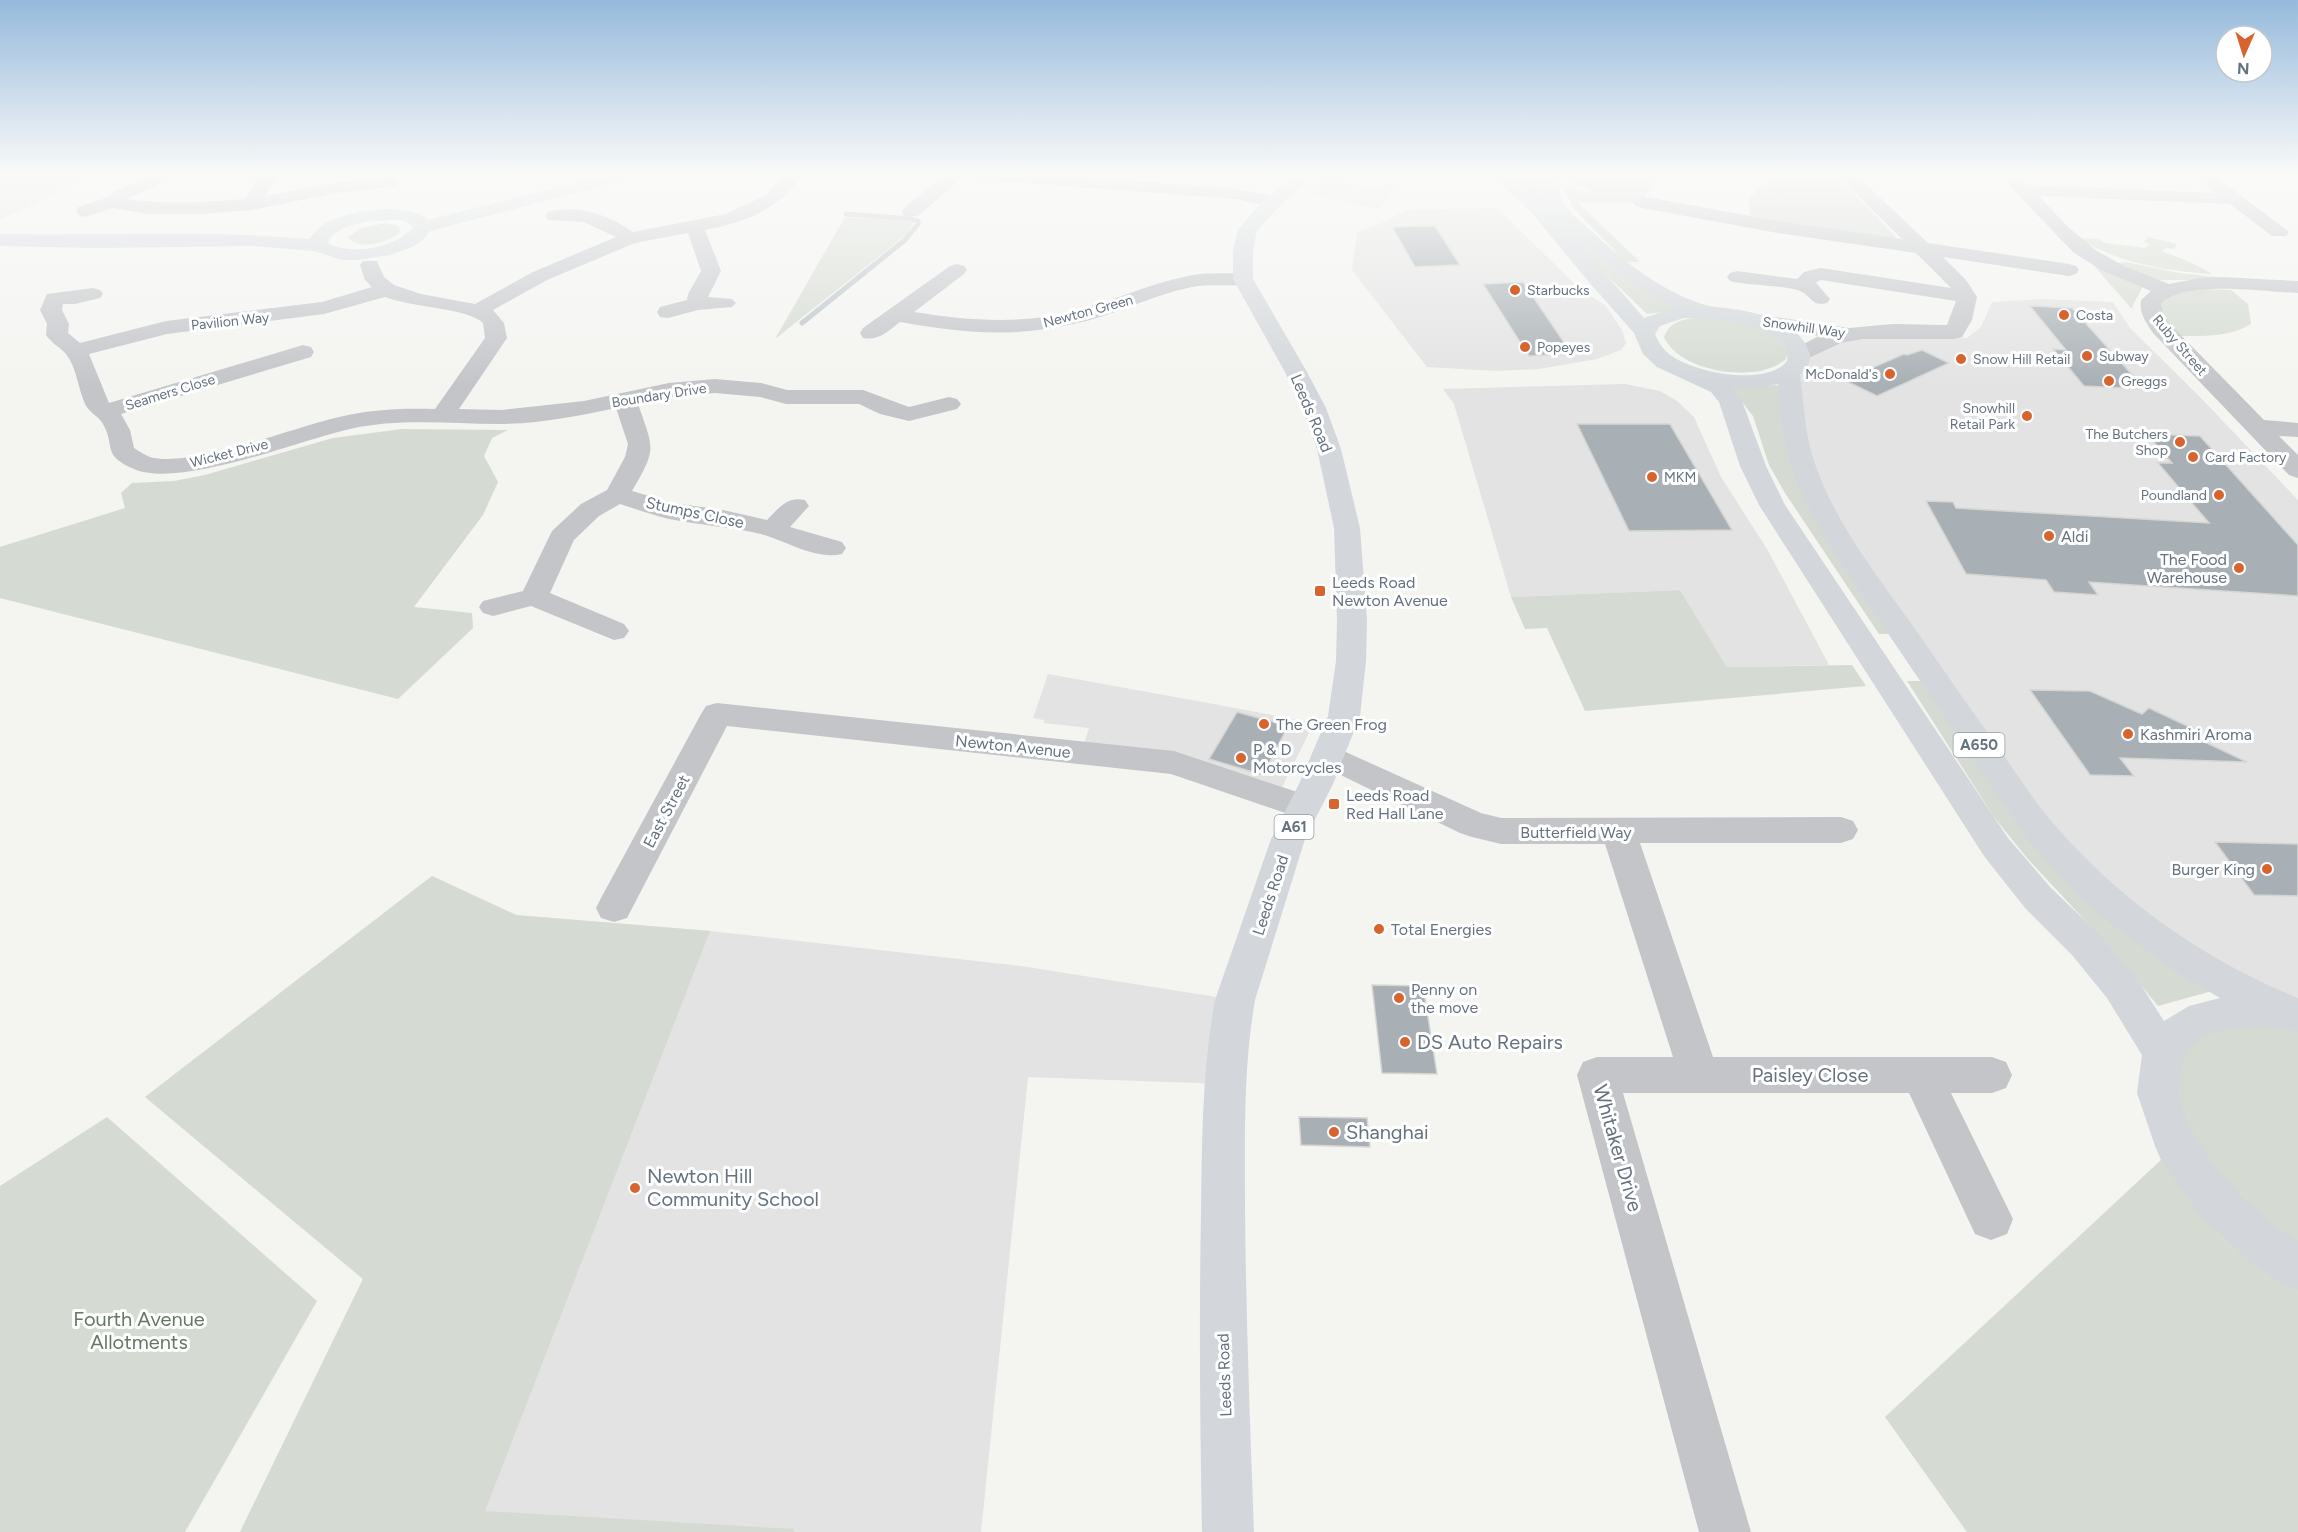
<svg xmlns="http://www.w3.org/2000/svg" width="2298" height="1532" font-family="Figtree,sans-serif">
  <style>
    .built { fill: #e2e3e2 }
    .green { fill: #d5dbd2 }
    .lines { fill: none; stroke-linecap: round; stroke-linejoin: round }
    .stream { stroke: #bbc4c9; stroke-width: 5 }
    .building { fill: #a9b0b5; stroke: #d5d6d3; stroke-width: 1.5 }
    .minor { fill: #c3c5c9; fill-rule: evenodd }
    .major { fill: #d3d7db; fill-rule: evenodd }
    .highway { fill: #d3d7db; fill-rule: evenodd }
    .poi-dot { fill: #d7642e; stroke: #fff; stroke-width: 2 }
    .labels { text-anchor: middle; stroke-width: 6; stroke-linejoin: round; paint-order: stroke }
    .far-poi-label { font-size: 14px; fill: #657280; stroke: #fff; text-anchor: start }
    .far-street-label { font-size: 14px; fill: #657280; stroke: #fff }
    .shield { fill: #fff; stroke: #939ca6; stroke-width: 1.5 }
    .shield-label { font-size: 15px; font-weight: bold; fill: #657280 }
    .street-label { font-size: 16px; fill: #657280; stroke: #fff }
    .poi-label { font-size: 16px; fill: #657280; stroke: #fff; text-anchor: start }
    .near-poi-label { font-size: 20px; fill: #657280; stroke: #fff; text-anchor: start }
    .near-street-label { font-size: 20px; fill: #657280; stroke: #fff }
    .near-park-label { font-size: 20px; fill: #667864; stroke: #fff }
  </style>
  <rect width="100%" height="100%" fill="#f4f4f1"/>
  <!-- built -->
  <path class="built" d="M0,172h101l-101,48z
    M1324,177l49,11 15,-5 14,2 -23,24 -73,-16z
    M1497,208l84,82 24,15 17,25 4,13 -5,7 -24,9 -58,10 -42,2 -70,-4 -75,-97 5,-38 30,-11 18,-11z
    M2040,299l73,3 17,26 70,69 98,103v515l-212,-134 -279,-405 -12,-108 5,-13 56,-16 62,-4 49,3 14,-11 11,-25z
    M1625,384l35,7 17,10 17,16 27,60 46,72 62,116 -102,2 -47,-77 -169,7 -57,-193 -11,-15z
    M1048,674l160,29 106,20 -33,66 -199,-39 7,-22 -45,-5v-3l-11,-2z
    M432,876l84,39 194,16 311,35 214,34 -11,84 -196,-7 -47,455h-741l123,-253 -218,-182z"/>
  <!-- green -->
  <path class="green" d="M1506,172h38l2,21 136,117 -35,4 -53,-51 -59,-66z
    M1564,172h99l-23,31 -63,-1 63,60h-14l-53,-54 -10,-22 26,7 2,-3 -26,-8z
    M1779,172h54l64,66 -5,1 -142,-21 -1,-20z
    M845,217l69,5 -8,13 -131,104z
    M386,223l12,3 3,5c-10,12 -43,20 -53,6l13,-9z
    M2148,237l29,7 -3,5 -8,-1 -5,3c13,4 41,16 51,23 -46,-3 -94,-11 -134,-36l20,1 7,4 40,5 5,-4 -6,-2z
    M2125,262l54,11 37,4v3h-59l-43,-16z
    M2101,266l41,19c0,7 -8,15 -10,24l-37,-42z
    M2200,289l31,1 17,14 3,20c-21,13 -48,12 -71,12l-17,-19 -3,-12 12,-12z
    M1711,317c27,5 61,8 77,33l-2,9c-28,25 -106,14 -122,-22 7,-20 29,-19 47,-20z
    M1776,385l4,1 5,37 109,211h-15l-94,-141 -16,-28 -16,-49 -22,-28z
    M402,429l106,1 -16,8 -8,18 14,26 -15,33 -69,92 58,6 1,15 -75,71 -398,-101v-51l125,-39 -4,-15 11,-10 42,-2 31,-6 128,-37z
    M1680,590l47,77 125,-2 14,21 -281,25 -38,-83 -22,1 -14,-32z
    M1907,681h16l91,136 198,174 -54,15 -52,-63 -79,-85 -33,-41z
    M432,876l84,39 194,16 -225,580 309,18v3h-554l123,-253 -218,-182z
    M2298,1015v517h-331l-82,-115 291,-271 3,-114z
    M107,1117l210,184 -132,231h-185v-346z"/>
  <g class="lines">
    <!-- stream -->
    <path class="stream" d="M802,323l103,-83 13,-16v-3l-6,-2 -66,-5"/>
  </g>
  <!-- building -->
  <path class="building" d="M1435,226l25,39 -45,2 -23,-40z
    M1523,282l49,72 -43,2 -46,-72z
    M2030,306l42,2 73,81 -61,-3 -31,-37 13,1z
    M1922,350l27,13 -72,33 -33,-16 60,-26 3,1z
    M1577,424h93l62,106 -103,1z
    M2147,434l53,2 98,109v51l-209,-14 9,13 -44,-3 -8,-12 -80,-6 -40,-73 27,1 3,6 253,15 -51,-60h14z
    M2030,690l60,1 52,23 7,-6 49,23 -4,6 53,25 -127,-4 14,18 -44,-1z
    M1237,712l51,14 -25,49 -54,-16z
    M2215,842l83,2v52l-44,-1z
    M1372,985l51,1 14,88 -55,-1z
    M1299,1117l68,1 3,29 -69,-2z"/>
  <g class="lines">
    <!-- minor -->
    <path class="minor" d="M158,172h22l-3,4 -50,23c39,6 79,3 118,0l11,-18 -10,-2 -3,-4 2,-3 28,2 3,4 -11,18 71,-13 54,-6 6,1 3,4 -3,4 -6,1 -54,6 -85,17 -48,4h-55l-35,-6 -28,9 -7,-2 -2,-4 2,-4 31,-10 5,-5z
      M787,172h18c-26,37 -56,49 -100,58l16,41 -13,26 24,2 4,4 -4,4 -34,3 -30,8 -8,-1 -3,-5 3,-5 27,-7 1,-6 13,-23 -13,-38 -53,10 -88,37 -54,30 11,13 3,15 -48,71 43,1 82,-9 85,-18 46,-4 46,4 26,7h76l46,17 40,-10 8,2 4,5 -4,5 -48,12 -29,-7 -21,-10h-73l-26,-7 -45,-4 -46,4 -31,7c16,46 19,44 -6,87l41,12 50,7 44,10c12,-12 20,-24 38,-20l4,6 -19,21 52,15 4,6 -4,6c-27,6 -56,-13 -81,-20 -30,-7 -61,-9 -92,-15 -17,-4 -33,-10 -49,-15l-21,12 -25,24 -24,53 74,31 5,7 -5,7 -10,2 -83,-34 -38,10 -10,-3 -4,-6 4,-6 40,-10 29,-60 29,-27 26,-14 18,-33 3,-13 -12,-36c-38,8 -78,16 -117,16 -50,0 -100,-6 -149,5 -50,11 -170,60 -216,40 -33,-14 -18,-22 -31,-45 -4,-8 -14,-11 -18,-20 -7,-15 -8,-36 -19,-50 -6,-7 -15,-11 -20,-19l1,-11 -7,-14 7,-16 46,-6 7,2 3,4 -3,4 -25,6h-12l-1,6 7,14 -1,9 12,10 86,-22 156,-19 50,-15 -7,-7 -5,-15 3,-4h14l7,16 10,8 27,9 54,10 58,-32 83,-35 -32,-15 -36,-2 -2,-4 2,-4c31,-8 60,3 85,20l93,-18 40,-19zM385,297c24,10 83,11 98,26l2,15 -50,71c-29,-1 -58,0 -87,6 -47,9 -156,54 -198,42 -5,-2 -11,-6 -16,-9l-4,-18 -9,-16 190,-57 3,-5 -3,-5 -8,-2 -194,58 -20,-49 78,-20 157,-20z
      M948,172h71l217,17 45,8 2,4 -2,4 -7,2 -38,-8 -274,-21 -44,38h-14l-2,-4 2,-4z
      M1834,172h19l75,71 141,21 7,2 3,4 -3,4 -7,2 -126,-19 23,23 11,17 -5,23 -10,17 -8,2h-92l-21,4 -41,19 -8,-2 -3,-5 3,-5 27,-14 -73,-11 -3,-5 3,-5 8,-1 95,14 44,-4 54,1 9,-24 -135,-21 -5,2 1,2 13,15 -3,4c-16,4 -15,-7 -27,-12 -15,-6 -52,-5 -70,-10l-3,-4 3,-4 7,-2 60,8 7,-7 17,-4 130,20 -35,-35 -144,-21 -130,-24 -7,-2 -2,-4 2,-4 7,-2 130,24 130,19z
      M2190,172h20l79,60 -3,4h-14l-42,-32 -191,-8 28,30 30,25 27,15 45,18 31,-6 21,-1 77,4v12c-31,-1 -116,-14 -137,11l2,11 6,8 95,97 34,3v14l-19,-1 19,19v23l-9,-3 -136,-142c-7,-11 -14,-19 -12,-33l10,-9 -50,-21 -28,-18 -66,-69 3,-4c8,-2 12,0 18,6l187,8z
      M957,264l7,2 3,4 -3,4 -50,38c52,8 102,13 155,0 40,-9 78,-28 119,-36 17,-4 37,-2 55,-3l7,2 3,4 -3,4 -7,2c-16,1 -35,-1 -51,2 -40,8 -78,29 -119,37 -64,14 -110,9 -173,-2 -12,9 -21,19 -37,16l-3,-5 3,-5 87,-62z
      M717,703l457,48 141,47 5,9 -5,9 -12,3 -132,-45 -444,-48 -100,192 -13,4 -13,-4 -5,-10 5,-10 100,-184 5,-8z
      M1328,744l153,69 20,5 340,-1 12,4 5,9 -5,9 -12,4h-201l73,214h279l14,5 6,13 -6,13 -14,5h-41l62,126 -6,15 -16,6 -16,-6 -66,-141h-286l128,439h-52l-122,-457 6,-13 14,-5h76l-68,-213h-104l-29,-7 -12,-4 -144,-70 -4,-8 4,-8z"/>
    <!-- major -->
    <path class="major" d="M617,172h27l-3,4 -26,7 -185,48 -7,9 -11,7 -22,8 -32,5h-16l-28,-9 -61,-5 -158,2 -95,-2v-12c103,2 207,-4 309,5 4,-5 8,-10 14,-14 21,-14 85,-25 105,-5zM399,220l6,1 8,6c-17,21 -61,29 -85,16 8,-22 51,-23 71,-23z
      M1297,172h19l-42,40 -17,19 -4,19v29l54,93 19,36 15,41 19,79 7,92 -1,41 -6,55 -27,68 -28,55 -50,161c-12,69 -10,139 -10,209 1,108 5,215 9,323h-52c-2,-106 -3,-213 -1,-319 1,-71 1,-143 14,-213l56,-161 28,-55 29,-68 8,-55 1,-41 -3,-92 -17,-79 -15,-41 -17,-36 -52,-93v-29l5,-20 22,-26z"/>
    <!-- highway -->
    <path class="highway" d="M1489,172h19l43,39 -9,-19 -2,-20h18c0,10 1,21 6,31 5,9 14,16 22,23 34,32 73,65 119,79 7,2 15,2 22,3 29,4 76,14 83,48l-1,8 -9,11c4,30 5,61 15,89 24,69 74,126 114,185 23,34 47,67 70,100 18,25 34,51 54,74 66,77 151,137 245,175v34c-19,-7 -55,-5 -76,-1 -24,5 -38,17 -41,41 -1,7 -3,16 -2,23 13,58 70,115 119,146v49l-16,-7 -31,-20 -52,-49 -38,-54 -6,-14 -18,-53 5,-38 -35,-57 -35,-43 -47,-47 -41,-52 -225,-351 -19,-39 -21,-64 -8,-10 -54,-25 -14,-13 -9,-21 -46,-52 -57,-69zM1561,223c34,34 70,64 113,85l-30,10zM1684,318c24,0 110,5 103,43 -20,26 -92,12 -115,-5 -9,-6 -13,-13 -17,-22l5,-8zM1778,384c3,27 4,54 12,79 11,36 31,69 51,101l188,278 55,58 29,26 64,47 43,25 -31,8 -25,15 -29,-45 -37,-43 -47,-45 -43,-50 -223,-333 -19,-39 -24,-65 -10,-13h25z"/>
  </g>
  <!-- sky -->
  <linearGradient id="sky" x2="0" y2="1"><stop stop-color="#96badc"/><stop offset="0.45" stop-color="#fafaf9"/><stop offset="1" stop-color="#fafaf9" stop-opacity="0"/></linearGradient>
  <rect width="2298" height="386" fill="url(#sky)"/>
  <!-- markers -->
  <g class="poi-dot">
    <circle cx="1515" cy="290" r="6"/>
    <circle cx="2064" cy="315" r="6"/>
    <circle cx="1525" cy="347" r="6"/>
    <circle cx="2087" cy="356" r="6"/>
    <circle cx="1961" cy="359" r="6"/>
    <circle cx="1890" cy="374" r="6"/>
    <circle cx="2109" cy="381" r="6"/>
    <circle cx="2027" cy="416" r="6"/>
    <circle cx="2180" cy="442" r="6"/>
    <circle cx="2193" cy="457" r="6"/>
    <circle cx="1652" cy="477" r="6"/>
    <circle cx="2219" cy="495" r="6"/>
    <circle cx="2049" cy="536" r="6"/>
    <circle cx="2239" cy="568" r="6"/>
    <rect x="1314" y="585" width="12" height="12" rx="3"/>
    <circle cx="1264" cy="724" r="6"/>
    <circle cx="2128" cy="734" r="6"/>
    <circle cx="1241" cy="758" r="6"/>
    <rect x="1328" y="798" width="12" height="12" rx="3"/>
    <circle cx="2267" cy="869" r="6"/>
    <circle cx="1379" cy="929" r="6"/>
    <circle cx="1399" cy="998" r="6"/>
    <circle cx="1405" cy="1042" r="6"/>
    <circle cx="1334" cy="1132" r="6"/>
    <circle cx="635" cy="1188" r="6"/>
  </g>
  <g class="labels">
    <!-- far-poi labels -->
    <g class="far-poi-label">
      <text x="1527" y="295">Starbucks</text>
      <text x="2076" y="320">Costa</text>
      <text x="1537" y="352">Popeyes</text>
      <text x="2099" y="361">Subway</text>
      <text x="1973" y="364">Snow Hill Retail</text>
      <text x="1878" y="379" text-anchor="end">McDonald's</text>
      <text x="2121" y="386">Greggs</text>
      <text x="2015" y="413" text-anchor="end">Snowhill<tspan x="2015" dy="16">Retail Park</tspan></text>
      <text x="2168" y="439" text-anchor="end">The Butchers<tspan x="2168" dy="16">Shop</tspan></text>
      <text x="2205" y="462">Card Factory</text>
      <text x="1664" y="482">MKM</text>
      <text x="2207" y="500" text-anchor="end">Poundland</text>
    </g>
    <!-- far-street labels -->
    <g class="far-street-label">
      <text transform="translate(1088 311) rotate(-15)" y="5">Newton Green</text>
      <text transform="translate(230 321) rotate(-6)" y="5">Pavilion Way</text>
      <text transform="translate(1804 327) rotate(8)" y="5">Snowhill Way</text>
      <text transform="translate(2180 345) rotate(49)" y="5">Ruby Street</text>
      <text transform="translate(170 392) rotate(-17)" y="5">Seamers Close</text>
      <text transform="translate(659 395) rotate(-9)" y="5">Boundary Drive</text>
      <text transform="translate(229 453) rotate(-14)" y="5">Wicket Drive</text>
    </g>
    <!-- shield labels -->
    <g class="shield">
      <rect x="1953.5" y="733" width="51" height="24" rx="4.5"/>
      <rect x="1274.5" y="815" width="39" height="24" rx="4.5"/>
    </g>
    <g class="shield-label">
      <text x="1979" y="750">A650</text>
      <text x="1294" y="832">A61</text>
    </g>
    <!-- street labels -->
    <g class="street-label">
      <text transform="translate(1312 413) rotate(67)" y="6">Leeds Road</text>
      <text transform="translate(695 512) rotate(12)" y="6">Stumps Close</text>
      <text transform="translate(1013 746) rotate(6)" y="6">Newton Avenue</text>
      <text transform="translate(666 811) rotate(-62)" y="6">East Street</text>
      <text x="1576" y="838">Butterfield Way</text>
      <text transform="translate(1270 895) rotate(-72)" y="6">Leeds Road</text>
      <text transform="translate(1224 1375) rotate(-92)" y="6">Leeds Road</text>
    </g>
    <!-- poi labels -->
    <g class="poi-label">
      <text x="2061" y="542">Aldi</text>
      <text x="2227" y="565" text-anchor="end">The Food<tspan x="2227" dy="18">Warehouse</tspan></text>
      <text x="1332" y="588">Leeds Road<tspan x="1332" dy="18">Newton Avenue</tspan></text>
      <text x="1276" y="730">The Green Frog</text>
      <text x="2140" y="740">Kashmiri Aroma</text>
      <text x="1253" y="755">P &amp; D<tspan x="1253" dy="18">Motorcycles</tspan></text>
      <text x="1346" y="801">Leeds Road<tspan x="1346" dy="18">Red Hall Lane</tspan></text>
      <text x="2255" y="875" text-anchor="end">Burger King</text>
      <text x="1391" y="935">Total Energies</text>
      <text x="1411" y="995">Penny on<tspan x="1411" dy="18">the move</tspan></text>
    </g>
    <!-- near-poi labels -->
    <g class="near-poi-label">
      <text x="1417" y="1049">DS Auto Repairs</text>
      <text x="1346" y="1139">Shanghai</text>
      <text x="647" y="1183">Newton Hill<tspan x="647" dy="23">Community School</tspan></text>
    </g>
    <!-- near-street labels -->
    <g class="near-street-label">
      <text x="1810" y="1082">Paisley Close</text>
      <text transform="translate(1618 1148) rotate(74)" y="7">Whitaker Drive</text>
    </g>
    <!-- near-park labels -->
    <g class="near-park-label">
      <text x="139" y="1326">Fourth Avenue<tspan x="139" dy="23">Allotments</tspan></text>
    </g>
  </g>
  <!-- north arrow -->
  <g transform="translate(2244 54) rotate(183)"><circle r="28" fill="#ffffff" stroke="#c1c7cc" stroke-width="1.5"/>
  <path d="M0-4.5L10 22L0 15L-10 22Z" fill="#d7642e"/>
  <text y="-9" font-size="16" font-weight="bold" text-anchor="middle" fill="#657280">N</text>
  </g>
</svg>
